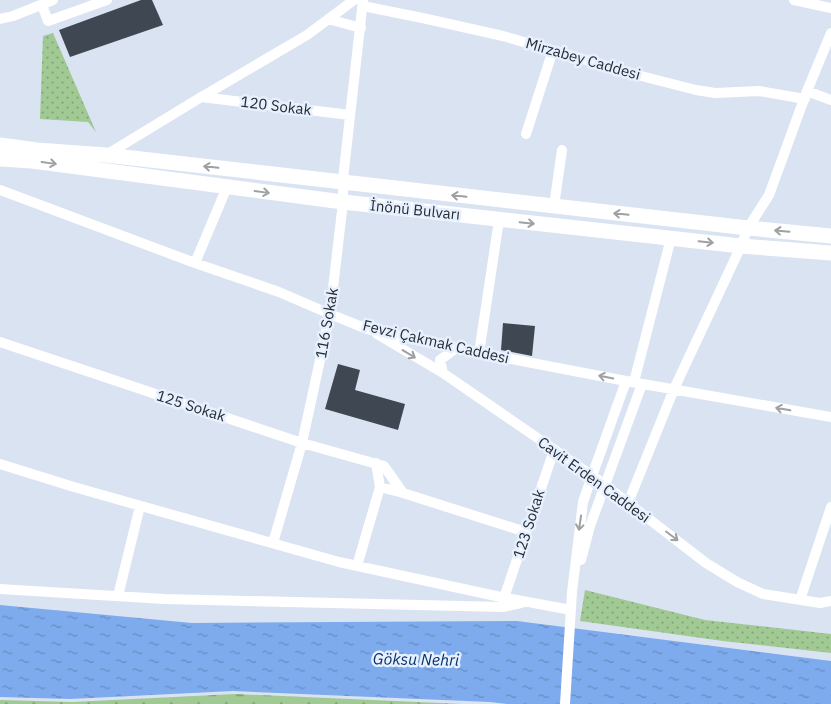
<svg xmlns="http://www.w3.org/2000/svg" width="831" height="704" font-family="'IBM Plex Sans',sans-serif">
  <style>
    .forest { fill: url(#forest-firs) }
    .park { fill: url(#park-dots) }
    .water { fill: url(#water-ripples) }
    .building { fill: #3f4753 }
    .lines { fill: none; stroke-linecap: round; stroke-linejoin: round }
    .minor { stroke: #fff; stroke-width: 10 }
    .primary { stroke: #fff; stroke-width: 15 }
    .oneway { stroke: #9ea0a2 }
    .labels { text-anchor: middle; stroke-width: 5; stroke-linejoin: round; paint-order: stroke }
    .street-label { font-size: 15px; fill: #272b31; stroke: #e6f0ff }
    .water-label { font-size: 16px; font-style: italic; fill: #06316b; stroke: #e6f0ff }
  </style>
  <defs>
    <pattern id="forest-firs" width="22" height="20" patternUnits="userSpaceOnUse" patternTransform="scale(1.25)"><rect width="22" height="20" fill="#a1c994"/><path d="M5 1l3.5 6h-7zM16 11l3.5 6h-7z" fill="#83a379"/></pattern>
    <pattern id="park-dots" width="8" height="8" patternUnits="userSpaceOnUse" patternTransform="scale(1.25)"><rect width="8" height="8" fill="#a1c994"/><path d="M2 2h.1M6 6h.1" fill="none" stroke="#83a379" stroke-width="1.8" stroke-linecap="round"/></pattern>
    <pattern id="water-ripples" width="26" height="14" patternUnits="userSpaceOnUse" patternTransform="scale(1.25)"><rect width="26" height="14" fill="#7eabed"/><path d="M2 4q2-2 4 0t4 0M15 11q2-2 4 0t4 0" fill="none" stroke="#678bc1"/></pattern>
  </defs>
  <rect width="100%" height="100%" fill="#d9e3f2"/>
  <!-- forest -->
  <path class="forest" d="M235,694l228,10h-463v-4l72,2z"/>
  <!-- park -->
  <path class="park" d="M53,33l43,99 -8,-10 -48,-3 3,-83z
    M585,590l120,30 126,14v19l-108,-12 -143,-20z"/>
  <!-- water -->
  <path class="water" d="M0,605l192,18 325,-2 314,40v43h-324l-17,-2 -257,-11 -163,8 -70,-2z"/>
  <!-- building -->
  <path class="building" d="M141,0h11l11,25 -93,32 -11,-27z
    M503,323l32,3 -3,30 -31,-6z
    M338,364l22,6 -5,20 50,14 -7,26 -73,-21z"/>
  <g class="lines">
    <!-- minor -->
    <path class="minor" d="M794,0l37,8
      M42,5l6,16 59,-21
      M363,6l64,13 76,17 142,41 51,13 19,3 44,-2 46,8
      M0,19l13,-3 40,-16
      M328,19l33,9
      M807,91l24,9
      M201,97l149,18
      M526,134l27,-84
      M106,155l92,-56 109,-64 47,-35
      M0,190l195,73 84,29 51,22 37,15 82,18 177,34 205,36
      M554,206l8,-56
      M195,263l32,-76
      M377,334l66,39 154,106 109,84 31,19 26,12 57,9 11,-2
      M0,342l302,101 82,23 19,27
      M479,353l20,-133
      M443,373l-3,-13 15,-11
      M634,382l37,-144
      M0,464l74,23 265,75 157,34 75,14
      M380,487l23,6 123,39
      M628,503l46,-114 67,-143 7,-18 21,-33 38,-104 24,-58
      M273,543l29,-100 28,-129 13,-112v-23l20,-179
      M581,560l9,-34 52,-142
      M357,566l23,-79 -4,-24
      M0,589l164,10 339,8 18,-4
      M118,596l22,-90
      M504,598l50,-148
      M800,600l31,-93
      M565,704l7,-112 11,-90 9,-26 34,-95"/>
    <!-- primary -->
    <path class="primary" d="M0,145l37,5 69,5 642,73 83,8
      M0,159l32,2 311,41 398,44 90,7"/>
  </g>
  <!-- one-way arrows -->
  <defs><path id="oneway-shaft" d="M-6 0H5M1.5-3L5.5 0L1.5 3" fill="none" stroke-width="1.6" stroke-linecap="round" stroke-linejoin="round" transform="scale(1.25)"/></defs>
  <g class="oneway">
    <use href="#oneway-shaft" transform="translate(49 163) rotate(8)"/>
    <use href="#oneway-shaft" transform="translate(211 167) rotate(-174)"/>
    <use href="#oneway-shaft" transform="translate(262 192) rotate(8)"/>
    <use href="#oneway-shaft" transform="translate(459 196) rotate(-174)"/>
    <use href="#oneway-shaft" transform="translate(621 214) rotate(-174)"/>
    <use href="#oneway-shaft" transform="translate(527 223) rotate(6)"/>
    <use href="#oneway-shaft" transform="translate(782 231) rotate(-175)"/>
    <use href="#oneway-shaft" transform="translate(706 242) rotate(6)"/>
    <use href="#oneway-shaft" transform="translate(409 354) rotate(31)"/>
    <use href="#oneway-shaft" transform="translate(606 377) rotate(-169)"/>
    <use href="#oneway-shaft" transform="translate(783 409) rotate(-170)"/>
    <use href="#oneway-shaft" transform="translate(580 523) rotate(98)"/>
    <use href="#oneway-shaft" transform="translate(672 536) rotate(37)"/>
  </g>
  <g class="labels">
    <!-- street labels -->
    <g class="street-label">
      <text transform="translate(583 59) rotate(16)" y="5">Mirzabey Caddesi</text>
      <text transform="translate(276 106) rotate(7)" y="5">120 Sokak</text>
      <text transform="translate(415 210) rotate(6)" y="5">İnönü Bulvarı</text>
      <text transform="translate(327 323) rotate(-80)" y="5">116 Sokak</text>
      <text transform="translate(436 342) rotate(13)" y="5">Fevzi Çakmak Caddesi</text>
      <text transform="translate(191 406) rotate(18)" y="5">125 Sokak</text>
      <text transform="translate(594 480) rotate(36)" y="5">Cavit Erden Caddesi</text>
      <text transform="translate(529 524) rotate(-72)" y="5">123 Sokak</text>
    </g>
    <!-- water labels -->
    <g class="water-label">
      <text transform="translate(416 659) rotate(1)" y="6">Göksu Nehri</text>
    </g>
  </g>
</svg>
